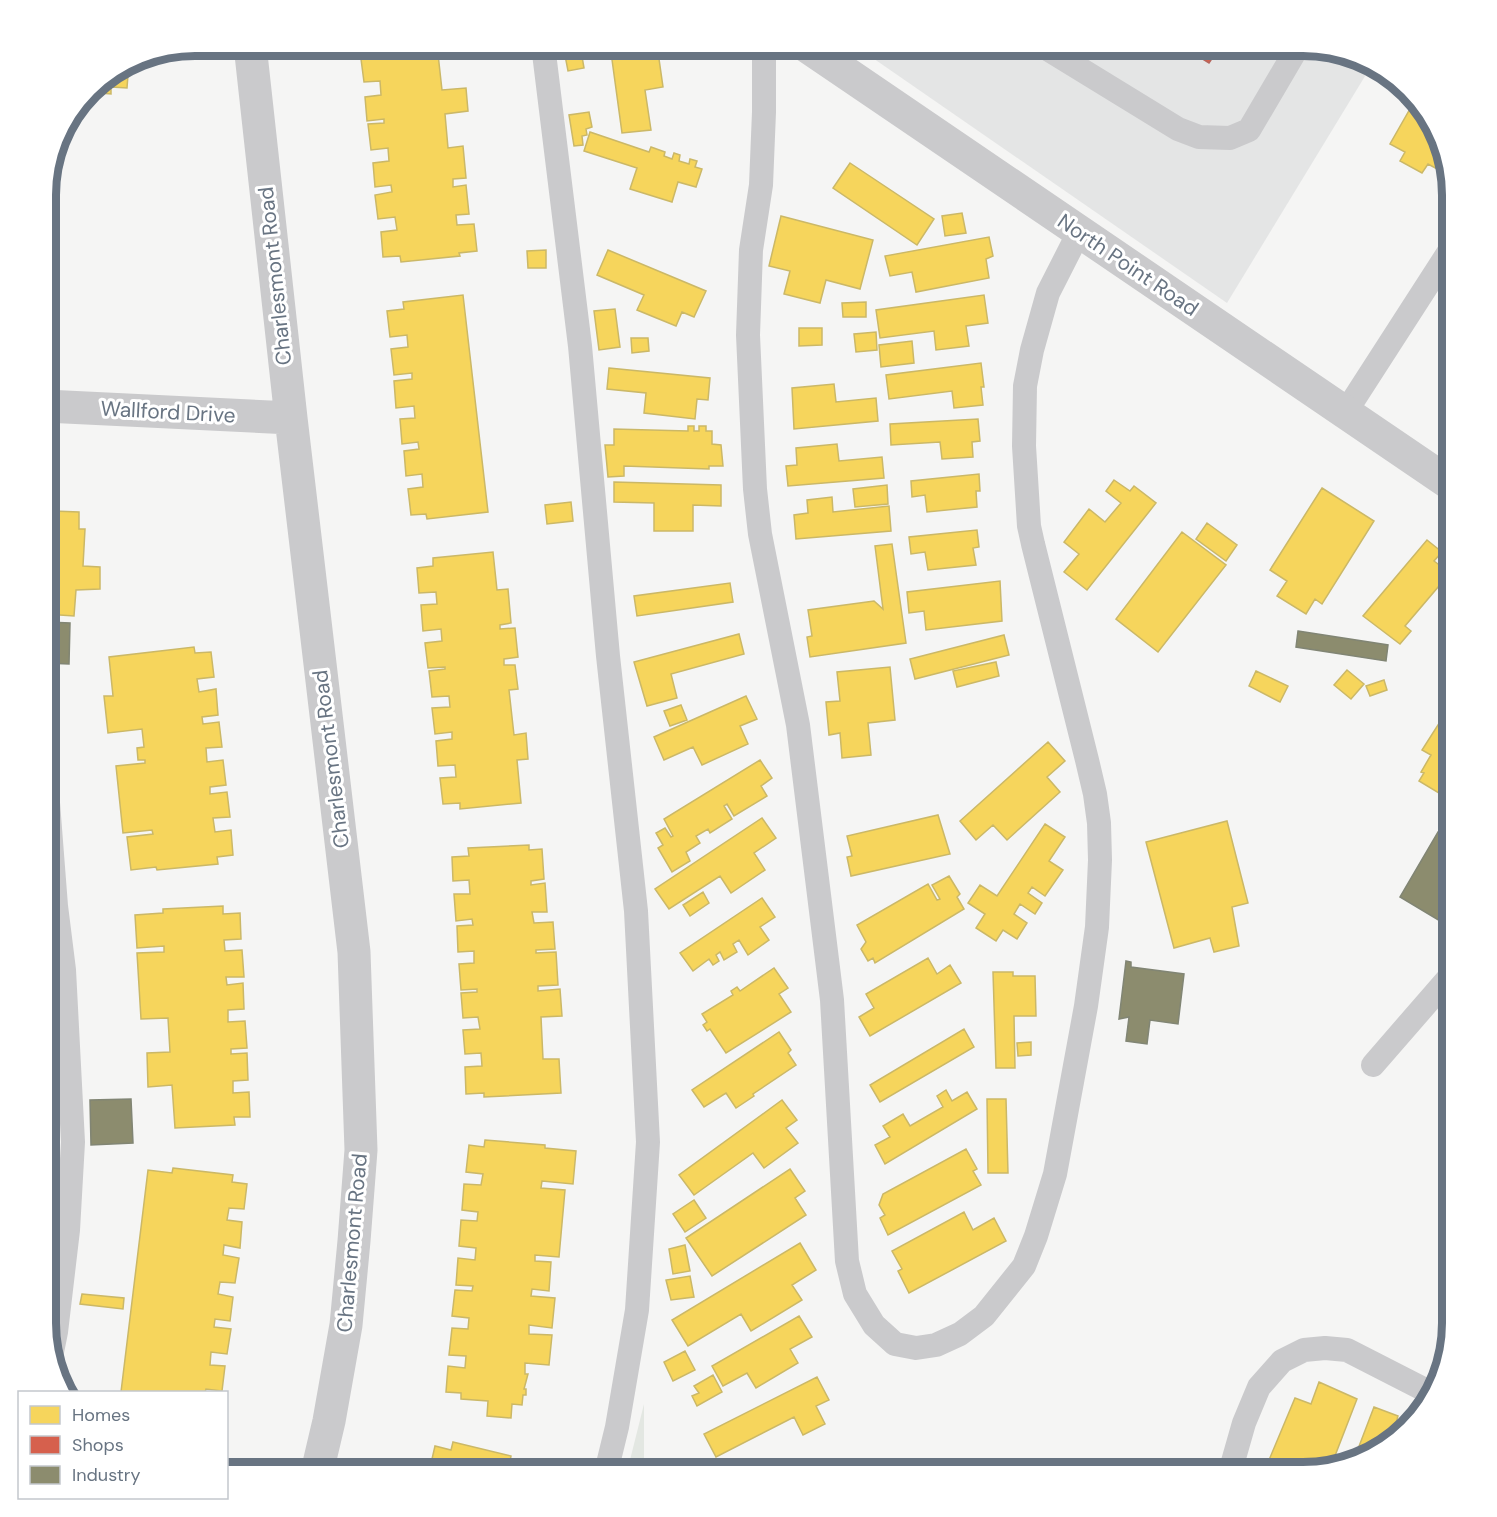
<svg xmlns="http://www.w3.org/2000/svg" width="1497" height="1517" font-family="'DM Sans',sans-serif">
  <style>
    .built { fill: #e4e5e5 }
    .green { fill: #e3e7e2 }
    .homes { fill: #f6d55c; stroke: #cbb867; stroke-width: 1.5 }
    .shops { fill: #d6604d; stroke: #b5665d; stroke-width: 1.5 }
    .industry { fill: #8c8c6e; stroke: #818574; stroke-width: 1.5 }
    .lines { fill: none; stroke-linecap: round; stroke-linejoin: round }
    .service { stroke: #cacacc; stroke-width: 24 }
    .minor { stroke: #cacacc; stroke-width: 33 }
    .tertiary { stroke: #cacacc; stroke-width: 33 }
    .labels { text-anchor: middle; stroke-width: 6; stroke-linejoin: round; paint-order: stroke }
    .street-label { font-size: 21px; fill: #687482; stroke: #fff }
    .rim { fill: none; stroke: #687482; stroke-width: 8 }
  </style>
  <rect width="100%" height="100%" fill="#f5f5f4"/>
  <!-- built -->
  <path class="built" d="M854,45h458l57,15 4,3 -146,240z"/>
  <!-- green -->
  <path class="green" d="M644,1404v68h-17z"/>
  <!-- homes -->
  <path class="homes" d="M359,45h78l5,45 24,-2 2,23 -23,3 3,34 15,-2 3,32 -13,1v8l13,-2 3,29 -13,1 1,10 17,-1 3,27 -18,2 1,3 -59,6 -1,-6 -17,1 -2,-25 16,-2 -2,-13 -17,2 -3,-24 17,-3 -1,-7 -16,2 -2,-24 16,-2 -1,-13 -17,2 -3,-26 16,-1v-4l-17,2 -2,-24 16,-2 -1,-14 -16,1 -3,-23 17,-2 -1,-12 -17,2z
    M563,45h17l4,23 -16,3z
    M610,45h47l6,42 -18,3 6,40 -29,3z
    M129,62l-2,26 -16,-1v7l-23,-2 8,-10z
    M1408,91l7,5 29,50 2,12 -7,12 -11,-6 -6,9 -22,-12 5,-9 -15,-8 21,-37 -9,-5z
    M589,112l3,15 -6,2 1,6 -5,1 1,9 -9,1 -5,-31z
    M590,132l59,20 2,-5 14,5 -1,4 8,3 2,-6 6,2 -1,6 10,3 1,-5 7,2 -2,6 7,2 -6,18 -18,-5 -6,20 -42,-13 7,-21 -53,-17z
    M56,144l8,12 -14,10z
    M850,163l84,56 -17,26 -84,-57z
    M962,213l4,20 -21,3 -3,-20z
    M781,216l92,24 -13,49 -34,-9 -6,23 -36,-9 6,-23 -21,-5z
    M989,237l4,19 -7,3 3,19 -73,14 -4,-20 -22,4 -5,-20z
    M546,250v18h-18l-1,-17z
    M608,250l98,41 -12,26 -12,-5 -6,14 -39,-16 7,-15 -47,-20z
    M463,295l25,217 -61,7 -1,-5 -15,1 -3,-26 15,-2 -1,-13 -16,2 -2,-25 15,-2 -1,-7 -16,2 -2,-25 15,-1 -1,-12 -18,2 -2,-27 18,-2v-6l-18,2 -3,-26 17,-2 -1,-12 -17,2 -3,-26 17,-2 -1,-7z
    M984,295l4,28 -22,3 3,20 -33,4 -2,-19 -54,7 -4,-28z
    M866,302v15h-23l-1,-14z
    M615,309l5,38 -21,3 -5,-39z
    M799,328h23v17l-23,1z
    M876,332l1,18 -21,2 -2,-18z
    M631,338h17l1,13 -17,2z
    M912,341l2,22 -33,4 -2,-22z
    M981,363l3,24h-3l2,18 -29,3 -2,-17 -63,8 -3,-24z
    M609,368l101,10 -2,22 -11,-1 -2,20 -51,-6 2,-20 -39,-4z
    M834,384l2,18 40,-4 2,23 -84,8 -2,-41z
    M978,419l2,22 -8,1 1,15 -31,2 -2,-17 -49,3 -1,-21z
    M688,426h6v5h5v-5h7v5h6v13l9,1 2,21h-14v3l-85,-3v10l-16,1 -3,-32h9v-16l74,2z
    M837,444l2,17 43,-4 2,21 -96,8 -2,-20 11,-1 -1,-17z
    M979,474l1,17h-4l1,16 -50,5 -2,-17 -13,2 -1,-16z
    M1114,480l16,11 4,-5 22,17 -69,87 -23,-18 15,-18 -15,-12 25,-33 16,13 16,-19 -15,-12z
    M614,482l107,3v21l-28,-1v26h-39v-28l-40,-1z
    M887,485l1,19 -33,3 -2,-18z
    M1322,488l52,33 -52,83 -7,-5 -9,15 -29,-18 10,-15 -17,-11z
    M832,497l1,15 56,-6 2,25 -95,8 -2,-24 14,-2 -1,-13z
    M571,502l2,19 -26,3 -2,-19z
    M53,511l26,1v17h6l-2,37 17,1v22l-24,1 -2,26 -29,-2v-87l7,1z
    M1207,523l30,22 -11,16 -30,-22z
    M977,530l2,17 -6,1 3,17 -48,5 -3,-18 -14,2 -2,-17z
    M1182,532l44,33 -68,87 -42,-33z
    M1427,540l15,12 -8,9 16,12 -45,53 6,5 -11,13 -37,-28z
    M892,544l14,99 -96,14 -3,-20 5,-1 -4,-26 66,-9 9,8 -8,-63z
    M493,552l4,38 11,-1 3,34 -11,2v4l15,-1 3,29 -14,2v6h11l3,24 -9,1 5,45 12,-2 2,26 -11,1 4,43 -61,6v-6l-17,1 -3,-26 16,-1 -1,-12 -17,1 -2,-25 16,-2v-7l-17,2 -3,-26 18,-1 -1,-11 -17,1 -3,-26 16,-2v-2l-17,1 -3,-25 17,-2 -1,-12 -18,2 -2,-26 16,-1 -1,-12 -17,1 -2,-25 16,-2v-8z
    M1000,581l2,40 -76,9 -2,-19 -15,2 -2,-21z
    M730,583l3,19 -96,14 -3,-20z
    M739,634l5,20 -73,20 6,24 -30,8 -13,-44z
    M1004,635l5,20 -94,24 -5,-20z
    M194,647l1,6 16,-1 3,25 -17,2 2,13 17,-3 2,26 -16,2 1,7 16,-2 3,25 -16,1 1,14 16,-2 3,25 -16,2v7l17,-2 3,25 -17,1 2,14 16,-2 2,25 -16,2 1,7 -61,6 -1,-3 -25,3 -4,-33 26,-3 -1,-4 -29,3 -7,-67 29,-3v-3h-7l-1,-12 7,-1 -2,-18 -34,4 -4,-37h9l-4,-39z
    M996,662l3,14 -42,11 -4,-16z
    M890,667l5,53 -27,3 3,32 -29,3 -2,-25 -11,2 -3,-33 14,-1 -3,-29z
    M1347,670l17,14 -13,15 -17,-14z
    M1256,671l32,15 -8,16 -31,-16z
    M1384,680l3,10 -17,6 -4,-10z
    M746,696l11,23 -17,7 8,18 -46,21 -9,-18 -29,13 -10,-23z
    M1452,703v98l-33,-20 5,-8 -3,-1 10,-17 -9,-5z
    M681,705l6,15 -17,6 -6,-15z
    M1048,742l17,19 -18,16 13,15 -53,48 -14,-15 -17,15 -16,-19z
    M760,760l12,18 -11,8 6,10 -33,20 -7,-12 -3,2 8,13 -22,14 -2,-4 -12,7 4,7 -14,9 4,9 -18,11 -14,-24 5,-3 -7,-12 9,-5 6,9 2,-1 -9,-17z
    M938,815l12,39 -99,22 -4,-19 5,-1 -5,-20z
    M762,818l14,20 -22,15 11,17 -34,23 -11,-17 -51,33 -14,-20z
    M1227,821l21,82 -16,4 7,39 -25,6 -4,-14 -36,10 -28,-106z
    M1045,824l20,13 -16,24 14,9 -18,26 -13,-9 -4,6 14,10 -7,11 -15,-10 -6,10 13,9 -10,16 -14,-9 -7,11 -20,-13 9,-14 -17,-11 12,-18 17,11z
    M529,845v5l13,-1 2,30 -13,2v4l14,-2 2,29h-15l2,11 19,-1 2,27 -19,1v3l20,-1 2,33 -20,1v5l22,-2 2,27 -21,1 2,42h16l2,34 -77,4v-4l-18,1 -1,-27 17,-1 -1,-13 -16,1 -2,-24 17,-1 -2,-12 -15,1 -2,-25 16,-1v-3l-16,1 -2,-26 15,-1v-12l-16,1 -1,-26 16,-1 -1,-6 -16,2 -2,-27h16l-1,-14 -16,1 -1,-24 17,-1 -1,-8z
    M949,876l11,18 -3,3 7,12 -89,54 -2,-5 -5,3 -7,-12 5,-7 -9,-17 71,-41 9,16 3,-1 -8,-14z
    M703,892l6,11 -19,13 -7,-11z
    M762,898l13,19 -15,10 9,13 -21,15 -9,-15 -6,4 4,8 -13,8 -4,-8 -4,3 3,6 -6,4 -4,-6 -16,12 -13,-18z
    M223,906v8l17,-1 1,26 -17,1 1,11 17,-1 2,27h-18l1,8 16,-2 1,26 -16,1v12l17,-1 2,27 -16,1v5l16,-1 1,27 -15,1v12l16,-1 1,25h-16l1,8 -60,3 -3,-43 -24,2 -1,-34 23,-1 -2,-34 -27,1 -4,-66 27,-1v-6l-27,2 -2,-33 28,-2v-4z
    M928,958l9,16 13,-9 11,18 -91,53 -11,-19 15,-9 -8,-14z
    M774,968l14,20 -9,6 12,18 -65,41 -16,-24 -3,2 -4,-6 4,-3 -5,-8 31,-19 -2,-4 6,-4 3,4z
    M993,972h20v4h22l1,40h-22l1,52h-19z
    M964,1029l10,18 -94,55 -10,-17z
    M779,1032l12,18 -3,3 8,12 -43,29 1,2 -18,12 -10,-15 -22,14 -12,-17z
    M1031,1042v13l-13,1 -1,-13z
    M946,1090l6,11 15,-9 10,17 -92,55 -10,-19 15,-8 -7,-11 20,-12 7,12 33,-19 -6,-11z
    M987,1099h19l2,74h-20z
    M782,1100l15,20 -11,8 12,15 -34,25 -11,-15 -59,42 -15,-20z
    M485,1140l60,5v3l31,3 -3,33 -31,-3 -1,7 24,2 -6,67 -24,-2v6l16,1 -2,29 -17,-2 -1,7 24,2 -3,30 -23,-3v9l23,1 -3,30 -24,-2v11h3l-4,15h2v6h-3l-1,10 -10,-1 -1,14 -24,-2 1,-15 -27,-2v-6l-15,-1 2,-26 17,2 1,-12 -17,-1 3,-27 16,1 1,-11 -17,-2 3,-26 17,1 1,-5 -17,-1 2,-27 17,2 1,-12 -17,-2 2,-26 16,1 1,-9 -16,-2 2,-26 17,1 2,-11 -17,-2 3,-27 15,2z
    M966,1149l11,20 -4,2 8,14 -93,50 -8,-17 5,-3 -6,-10 4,-11z
    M173,1168l60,7 -1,7 15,2 -3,25 -15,-1 -2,12 15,2 -2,26 -16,-3 -1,10 16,3 -4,25 -15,-1 -2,12 15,3 -3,24 -15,-2 -1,8 17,2 -4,25 -16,-2 -1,13 15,1 -3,25 -16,-2 -1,3h-84l27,-222 24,3z
    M790,1169l15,22 -10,7 11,17 -94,61 -26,-38z
    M694,1200l12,18 -21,14 -12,-18z
    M964,1212l9,18 21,-12 12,23 -97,52 -11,-22 4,-2 -10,-18z
    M800,1243l16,27 -24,15 10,15 -51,31 -10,-17 -53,32 -16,-26z
    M685,1245l5,26 -17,3 -4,-25z
    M690,1276l4,21 -23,3 -5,-20z
    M82,1294l42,4 -1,11 -43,-5z
    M799,1316l13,21 -22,12 8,14 -42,25 -9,-15 -24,13 -11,-20z
    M685,1351l10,19 -22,11 -9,-19z
    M713,1375l9,17 -25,14 -5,-10 7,-3 -5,-7z
    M817,1377l12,23 -13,6 9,18 -22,11 -9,-18 -78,40 -12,-23z
    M1319,1382l38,17 -26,67 -16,4 -7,-3 -2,4 -3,1h-39l31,-74 16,6z
    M1374,1407l24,9 -3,10 10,4 -4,5 -41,26 -7,1z
    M453,1442l58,14 -3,16h-79l6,-26 16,4z"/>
  <!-- shops -->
  <path class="shops" d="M1180,45h41l-12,18z"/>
  <!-- industry -->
  <path class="industry" d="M46,622l24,1 -1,41 -24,-1z
    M1298,631l90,14 -2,16 -90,-14z
    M1438,832l14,8v83l-2,4 -50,-30z
    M1126,961l5,1v5l53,7 -6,50 -28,-4 -3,24 -21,-3 3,-24 -10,2z
    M131,1099l2,44 -42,2 -1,-45z"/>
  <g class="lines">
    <!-- service -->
    <path class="service" d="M543,45l37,301 28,310 28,255 12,231 -11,168 -20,117 -11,45
      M764,45v67l-3,73 -10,65 -3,85 7,154 5,45 38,191 34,275 15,261 8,33 19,31 21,19 21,4 20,-3 24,-11 24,-18 40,-50 12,-30 19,-62 31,-168 11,-79 3,-67 -1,-37 -4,-29 -8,-34 -54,-216 -4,-18 -5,-80 1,-60 7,-36 16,-57 31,-61
      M1041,45l137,84 21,8 31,1 19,-8 50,-85
      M1345,413l107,-166
      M45,764l11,142 8,64 9,172 -5,88 -12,102 -5,25
      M1373,1065l79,-91
      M1230,1472l14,-49 15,-36 23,-26 22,-11 21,-2 22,2 86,44"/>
    <!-- minor -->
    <path class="minor" d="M250,45l41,373 63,534 7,198 -7,91 -8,84 -17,96 -12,51
      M45,406l246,12"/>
    <!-- tertiary -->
    <path class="tertiary" d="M805,45l647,440"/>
  </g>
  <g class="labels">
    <!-- street labels -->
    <g class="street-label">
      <text transform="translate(1128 265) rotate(34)" y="7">North Point Road</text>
      <text transform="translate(275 276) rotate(-96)" y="7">Charlesmont Road</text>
      <text transform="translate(168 412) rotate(3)" y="7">Wallford Drive</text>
      <text transform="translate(331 759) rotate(-97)" y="7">Charlesmont Road</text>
      <text transform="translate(352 1243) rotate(-85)" y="7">Charlesmont Road</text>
    </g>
  </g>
  <!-- crop -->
  <path d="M0 0H1497V1517H0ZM195 56H1303A139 139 0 0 1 1442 195V1323A139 139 0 0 1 1303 1462H195A139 139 0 0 1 56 1323V195A139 139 0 0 1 195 56Z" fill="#fff" fill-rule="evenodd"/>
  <path class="rim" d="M195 56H1303A139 139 0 0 1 1442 195V1323A139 139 0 0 1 1303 1462H195A139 139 0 0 1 56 1323V195A139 139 0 0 1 195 56Z"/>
  <!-- legend -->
  <rect x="18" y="1391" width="210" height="108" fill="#ffffff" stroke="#c3c7cd" stroke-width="1.5"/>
  <rect x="30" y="1406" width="30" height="18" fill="#f6d55c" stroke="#c3c7cd" stroke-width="1.5"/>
  <text x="72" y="1421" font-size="18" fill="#687482">Homes</text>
  <rect x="30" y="1436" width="30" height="18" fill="#d6604d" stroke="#c3c7cd" stroke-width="1.5"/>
  <text x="72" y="1451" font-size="18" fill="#687482">Shops</text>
  <rect x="30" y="1466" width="30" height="18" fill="#8c8c6e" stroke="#c3c7cd" stroke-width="1.5"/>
  <text x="72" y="1481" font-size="18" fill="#687482">Industry</text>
</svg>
